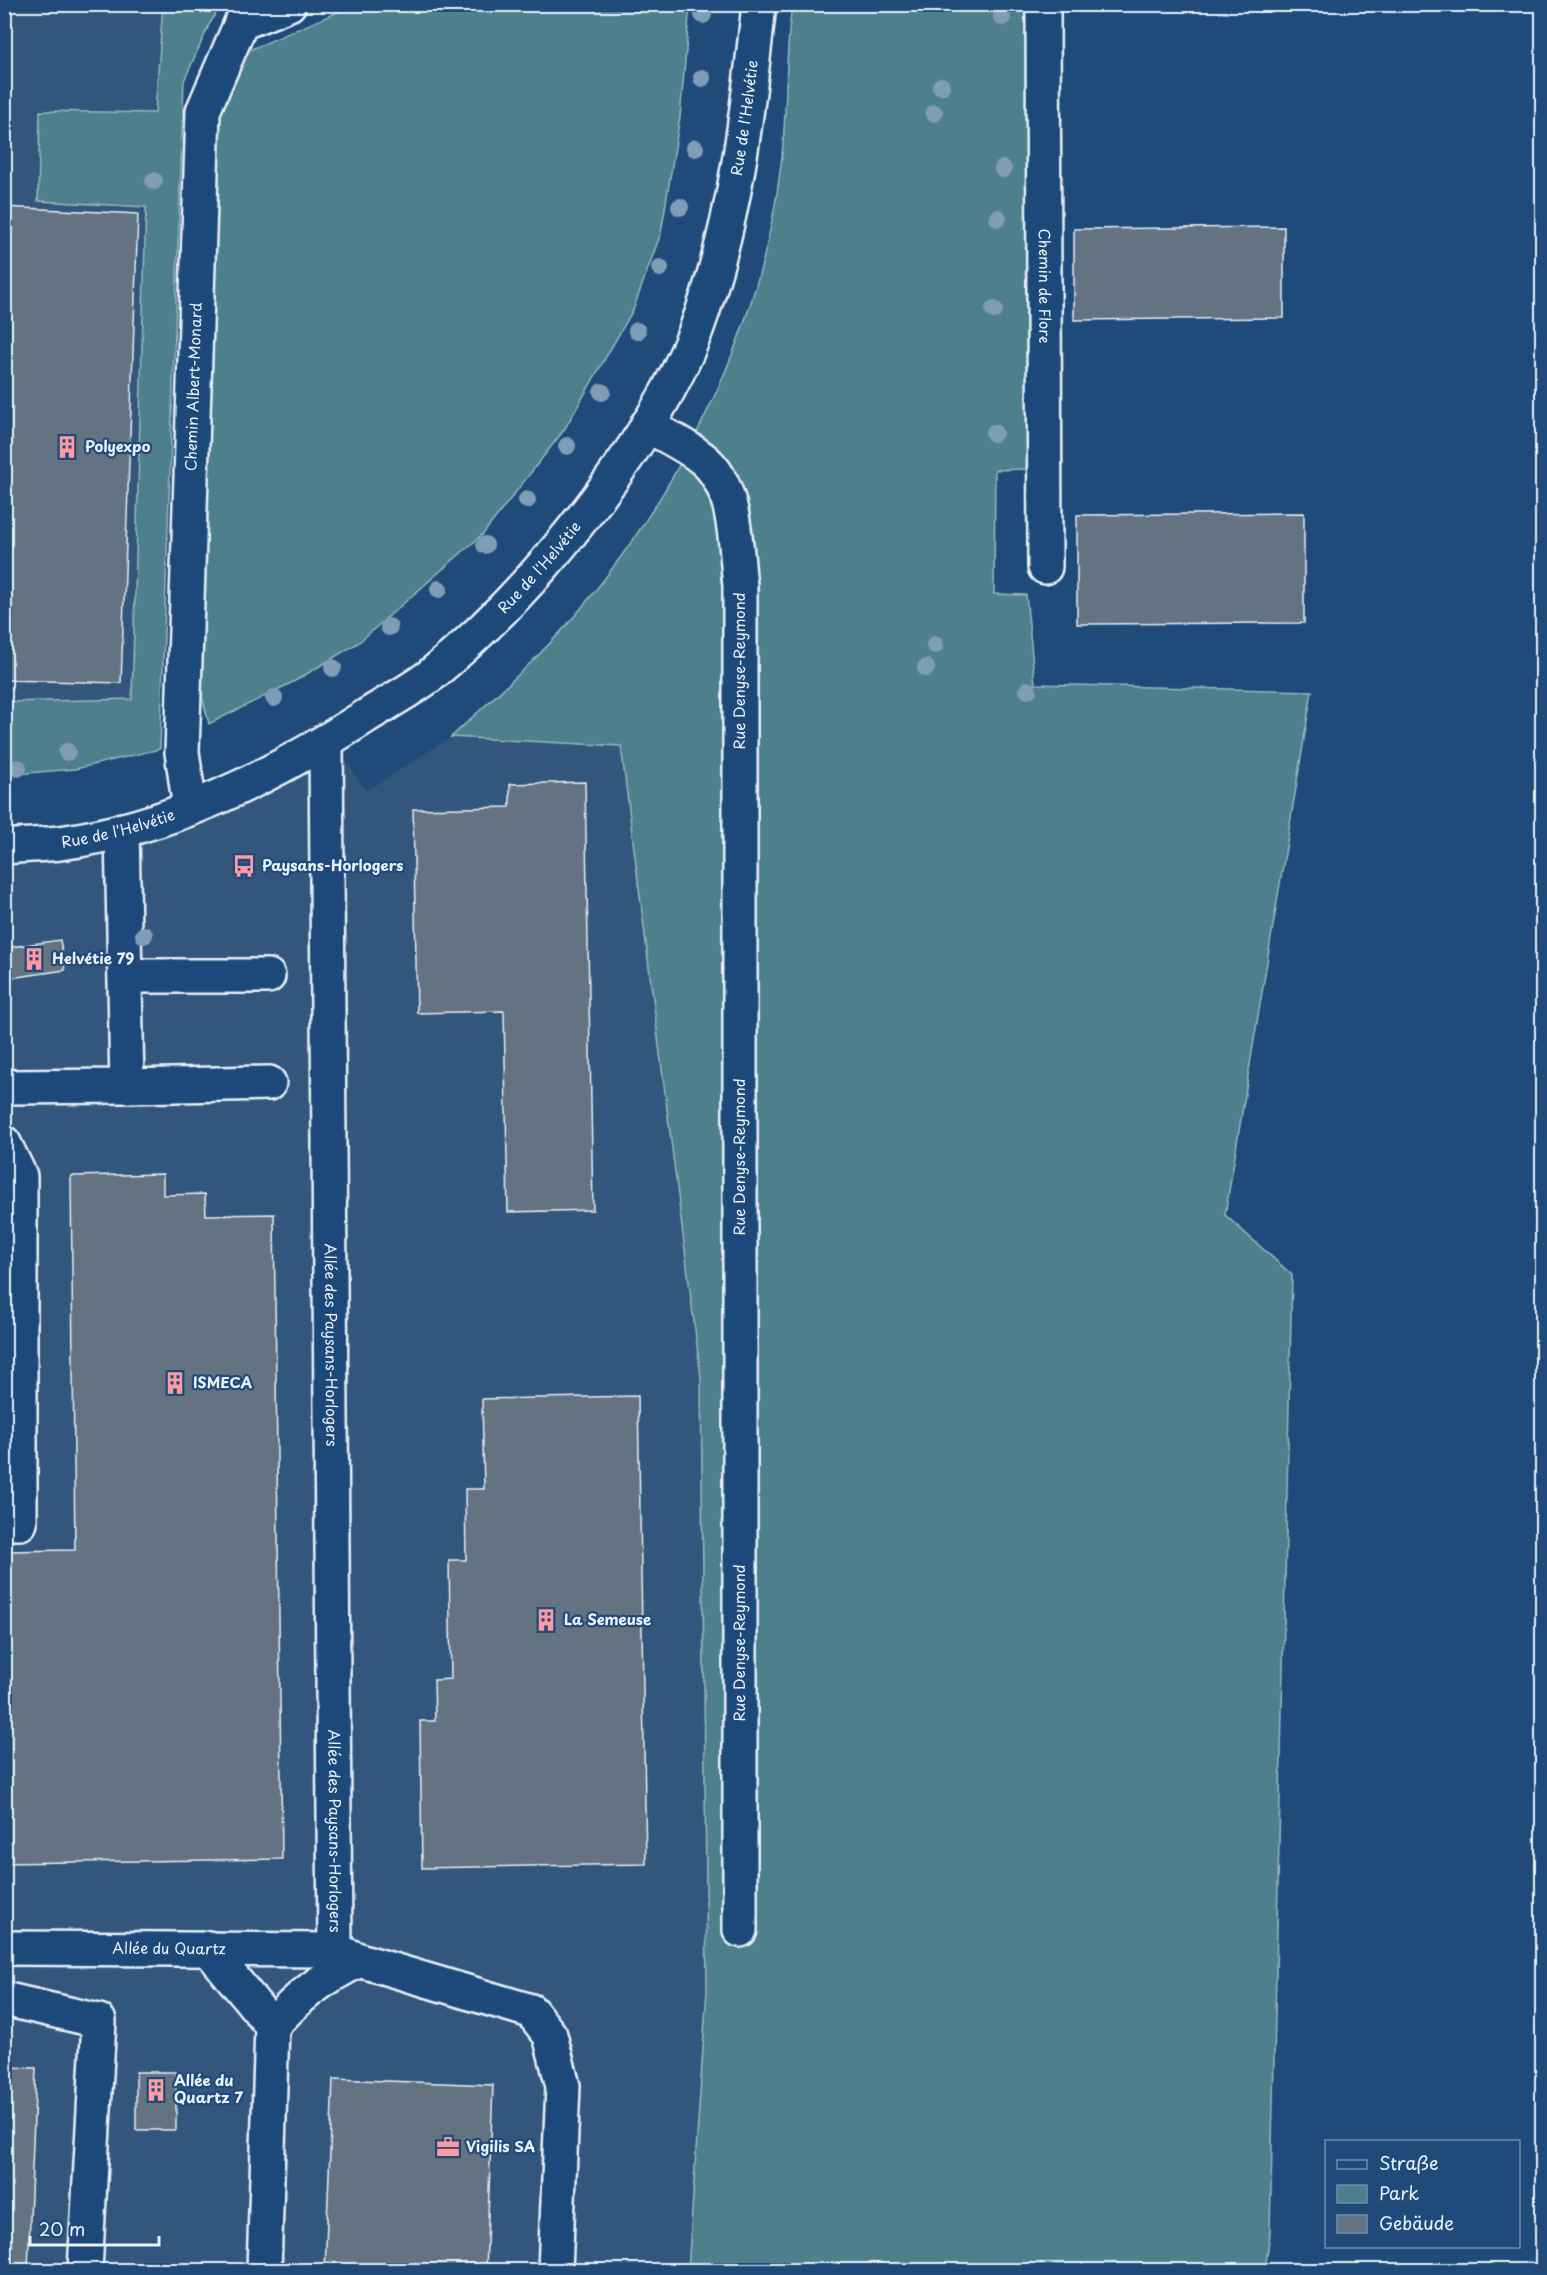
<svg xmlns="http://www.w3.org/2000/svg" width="1547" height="2275" font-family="'Playpen Sans',sans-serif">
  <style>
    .built { fill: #33567c }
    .green { fill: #4d808c; stroke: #9ab8c2; stroke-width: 1.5 }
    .building { fill: #637382; stroke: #e8f1f8; stroke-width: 1.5 }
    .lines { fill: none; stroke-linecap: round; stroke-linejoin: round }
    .minor-casing { stroke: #e8f1f8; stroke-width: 38 }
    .minor { stroke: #1f4a7a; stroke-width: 33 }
    .tree { fill: #819cb6 }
    .labels { text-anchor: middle; stroke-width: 4.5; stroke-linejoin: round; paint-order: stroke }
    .street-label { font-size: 15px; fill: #e8f1f8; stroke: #1f4a7a }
    .poi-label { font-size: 15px; font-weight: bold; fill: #e8f1f8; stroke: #1f4a7a; text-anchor: start }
  </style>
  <rect width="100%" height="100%" fill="#1f4a7a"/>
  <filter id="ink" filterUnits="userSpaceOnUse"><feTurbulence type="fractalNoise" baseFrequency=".0167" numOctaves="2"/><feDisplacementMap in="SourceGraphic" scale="12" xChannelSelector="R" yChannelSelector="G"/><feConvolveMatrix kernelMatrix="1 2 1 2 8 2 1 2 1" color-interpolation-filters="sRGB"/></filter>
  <g filter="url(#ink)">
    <!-- built -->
    <path class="built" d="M4,5h159l-8,108 -115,-2 -1,90 107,6 -14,492 -127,3z
      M451,737l170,8 80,632 6,613 -19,280h-683v-1411l94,-5 175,-66 65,-39 27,42z"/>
    <!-- green -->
    <path class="green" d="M163,5h58l-12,20 -25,56 -24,668 -85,20 -70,6v-73l127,-3 14,-492 -108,-6 2,-90 115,2z
      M354,5h336l-10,112 -19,116 -28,77 -69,120 -81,104 -125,109 -63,38 -86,43 -9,-36 12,-567 28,-67z
      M792,5h233l2,464 -32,1 -1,124 32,1 9,89 277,7 -87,524 67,60 -22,958 -5,37h-577l19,-280 -6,-613 -80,-631 -170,-9c45,-42 93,-83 132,-131 100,-122 177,-276 197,-434 8,-55 4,-112 12,-167z"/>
    <!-- building -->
    <path class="building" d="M4,207l134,7 -17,469 -117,-3z
      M1284,227v91l-210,2v-91z
      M1304,513v110l-227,1v-109z
      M585,782l8,428 -85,2 -4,-201 -87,2 -4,-204 97,-2v-23z
      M60,940l5,30 -61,9v-31z
      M163,1174v21l42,-1 1,21 68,-1 8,645 -278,4v-312l71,-1 -4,-374z
      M638,1396l8,468 -224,4 -2,-147h15l-1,-41 17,-1 -2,-119h17l-1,-71h19l-2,-90z
      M4,2067l32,1 -8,202h-24z
      M136,2072h40v58h-40z
      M333,2079l160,6 -7,185h-161z"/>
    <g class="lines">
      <!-- minor casing -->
      <g class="minor-casing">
        <g id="minor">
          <path id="s1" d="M1043,4l2,563"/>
          <path d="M647,425c18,11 39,20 56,34 34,27 32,87 37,126v1345"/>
          <path id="s2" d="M326,742l9,1208"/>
          <path id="s3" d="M190,809l-8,-57 21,-641 38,-88 48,-19"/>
          <path id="s4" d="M4,847c19,-2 38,-2 56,-4 110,-15 211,-66 303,-125 22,-14 47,-27 68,-43 63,-52 117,-111 166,-176 37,-49 76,-109 98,-166 40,-108 52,-214 64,-329"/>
          <path d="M125,976h143"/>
          <path d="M127,1086l142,-3"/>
          <path d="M4,1087l123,-1 -5,-256"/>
          <path d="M4,1143l16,33v347h-16"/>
          <path id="s5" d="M4,1948l331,2 24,10 172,51 19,24 13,51 -8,184"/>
          <path d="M208,1948l64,78 -8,244"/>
          <path d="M4,1999l95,22 -14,249"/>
          <path d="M272,2026c29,-32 48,-46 87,-66"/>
        </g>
      </g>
      <!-- minor -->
      <use href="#minor" class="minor"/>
    </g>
    <!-- trees -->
    <g class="tree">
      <circle cx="703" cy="15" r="9"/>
      <circle cx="1002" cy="17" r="9"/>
      <circle cx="702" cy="78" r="9"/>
      <circle cx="941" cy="86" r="9"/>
      <circle cx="934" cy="113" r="9"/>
      <circle cx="695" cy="148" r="9"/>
      <circle cx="1003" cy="169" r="9"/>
      <circle cx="154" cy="181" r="9"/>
      <circle cx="680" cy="207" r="9"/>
      <circle cx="998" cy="218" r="9"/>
      <circle cx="660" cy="268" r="9"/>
      <circle cx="994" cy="310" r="9"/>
      <circle cx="637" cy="331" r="9"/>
      <circle cx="602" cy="392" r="9"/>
      <circle cx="994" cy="433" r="9"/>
      <circle cx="567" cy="446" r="9"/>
      <circle cx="527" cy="500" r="9"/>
      <circle cx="485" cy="545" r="9"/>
      <circle cx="439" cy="589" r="9"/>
      <circle cx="389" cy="627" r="9"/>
      <circle cx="935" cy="645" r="9"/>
      <circle cx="333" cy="668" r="9"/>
      <circle cx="926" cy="668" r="9"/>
      <circle cx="1028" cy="690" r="9"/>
      <circle cx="274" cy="698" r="9"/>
      <circle cx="67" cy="752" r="9"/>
      <circle cx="18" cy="768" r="9"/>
      <circle cx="144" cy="935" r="9"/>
    </g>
  </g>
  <!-- icons -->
  <defs>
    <g id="building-bare" transform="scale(1.8)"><path d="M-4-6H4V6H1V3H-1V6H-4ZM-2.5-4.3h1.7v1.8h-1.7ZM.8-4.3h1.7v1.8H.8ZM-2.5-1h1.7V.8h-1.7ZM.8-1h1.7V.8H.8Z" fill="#ff9aa2" stroke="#1f4a7a" stroke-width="2.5" paint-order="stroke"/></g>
    <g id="bus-bare" transform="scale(1.8)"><path d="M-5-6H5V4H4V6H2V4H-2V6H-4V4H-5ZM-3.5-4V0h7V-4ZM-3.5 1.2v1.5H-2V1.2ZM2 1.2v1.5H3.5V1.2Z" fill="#ff9aa2" stroke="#1f4a7a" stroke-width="2.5" paint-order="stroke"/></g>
    <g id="office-bare" transform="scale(1.8)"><path d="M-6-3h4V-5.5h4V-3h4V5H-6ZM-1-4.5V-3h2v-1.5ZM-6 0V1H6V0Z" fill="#ff9aa2" stroke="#1f4a7a" stroke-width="2.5" paint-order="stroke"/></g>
  </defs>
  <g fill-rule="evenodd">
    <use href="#building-bare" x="67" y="447"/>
    <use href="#bus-bare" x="244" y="866"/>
    <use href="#building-bare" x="34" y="959"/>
    <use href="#building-bare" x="175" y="1383"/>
    <use href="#building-bare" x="546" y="1620"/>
    <use href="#building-bare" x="156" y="2090"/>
    <use href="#office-bare" x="448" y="2147"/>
  </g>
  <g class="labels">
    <!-- street labels -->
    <g class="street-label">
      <text dy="5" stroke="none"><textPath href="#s4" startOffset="1124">Rue de l'Helvétie</textPath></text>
      <text dy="5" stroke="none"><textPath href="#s1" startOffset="282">Chemin de Flore</textPath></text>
      <text dy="5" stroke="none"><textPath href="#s3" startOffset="423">Chemin Albert-Monard</textPath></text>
      <text dy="5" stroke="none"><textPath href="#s4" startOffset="620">Rue de l'Helvétie</textPath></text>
      <text transform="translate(740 671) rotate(-90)" y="5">Rue Denyse-Reymond</text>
      <text dy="5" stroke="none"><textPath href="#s4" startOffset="116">Rue de l'Helvétie</textPath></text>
      <text transform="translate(740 1157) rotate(-90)" y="5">Rue Denyse-Reymond</text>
      <text dy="5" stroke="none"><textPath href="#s2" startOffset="603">Allée des Paysans-Horlogers</textPath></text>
      <text transform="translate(740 1643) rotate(-90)" y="5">Rue Denyse-Reymond</text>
      <text dy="5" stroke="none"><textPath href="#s2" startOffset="1089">Allée des Paysans-Horlogers</textPath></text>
      <text dy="5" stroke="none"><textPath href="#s5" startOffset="165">Allée du Quartz</textPath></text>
    </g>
    <!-- poi labels -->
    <g class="poi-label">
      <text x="85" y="452">Polyexpo</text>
      <text x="262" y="871">Paysans-Horlogers</text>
      <text x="52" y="964">Helvétie 79</text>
      <text x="193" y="1388">ISMECA</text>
      <text x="564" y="1625">La Semeuse</text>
      <text x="174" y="2086">Allée du<tspan x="174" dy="17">Quartz 7</tspan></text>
      <text x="466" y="2152">Vigilis SA</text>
    </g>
  </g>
  <!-- margin -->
  <rect width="1547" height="2275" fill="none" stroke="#1f4a7a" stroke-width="24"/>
  <rect x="12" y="12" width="1523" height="2251" fill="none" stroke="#e8f1f8" stroke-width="2" filter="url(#ink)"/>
  <!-- legend -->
  <rect x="1325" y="2140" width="195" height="108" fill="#1f4a7a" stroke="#6f8dac" stroke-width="1.5"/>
  <rect x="1337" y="2160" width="30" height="9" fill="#1f4a7a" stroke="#6f8dac" stroke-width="1.5"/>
  <text x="1379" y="2170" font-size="18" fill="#e8f1f8">Straße</text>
  <rect x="1337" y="2185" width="30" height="18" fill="#4d808c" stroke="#6f8dac" stroke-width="1.5"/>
  <text x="1379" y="2200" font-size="18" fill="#e8f1f8">Park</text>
  <rect x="1337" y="2215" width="30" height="18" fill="#637382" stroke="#6f8dac" stroke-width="1.5"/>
  <text x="1379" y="2230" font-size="18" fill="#e8f1f8">Gebäude</text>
  <!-- scale -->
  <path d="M30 2236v9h129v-9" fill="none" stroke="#e8f1f8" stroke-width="3"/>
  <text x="39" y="2236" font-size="18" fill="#e8f1f8" stroke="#1f4a7a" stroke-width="4.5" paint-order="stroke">20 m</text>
</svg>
